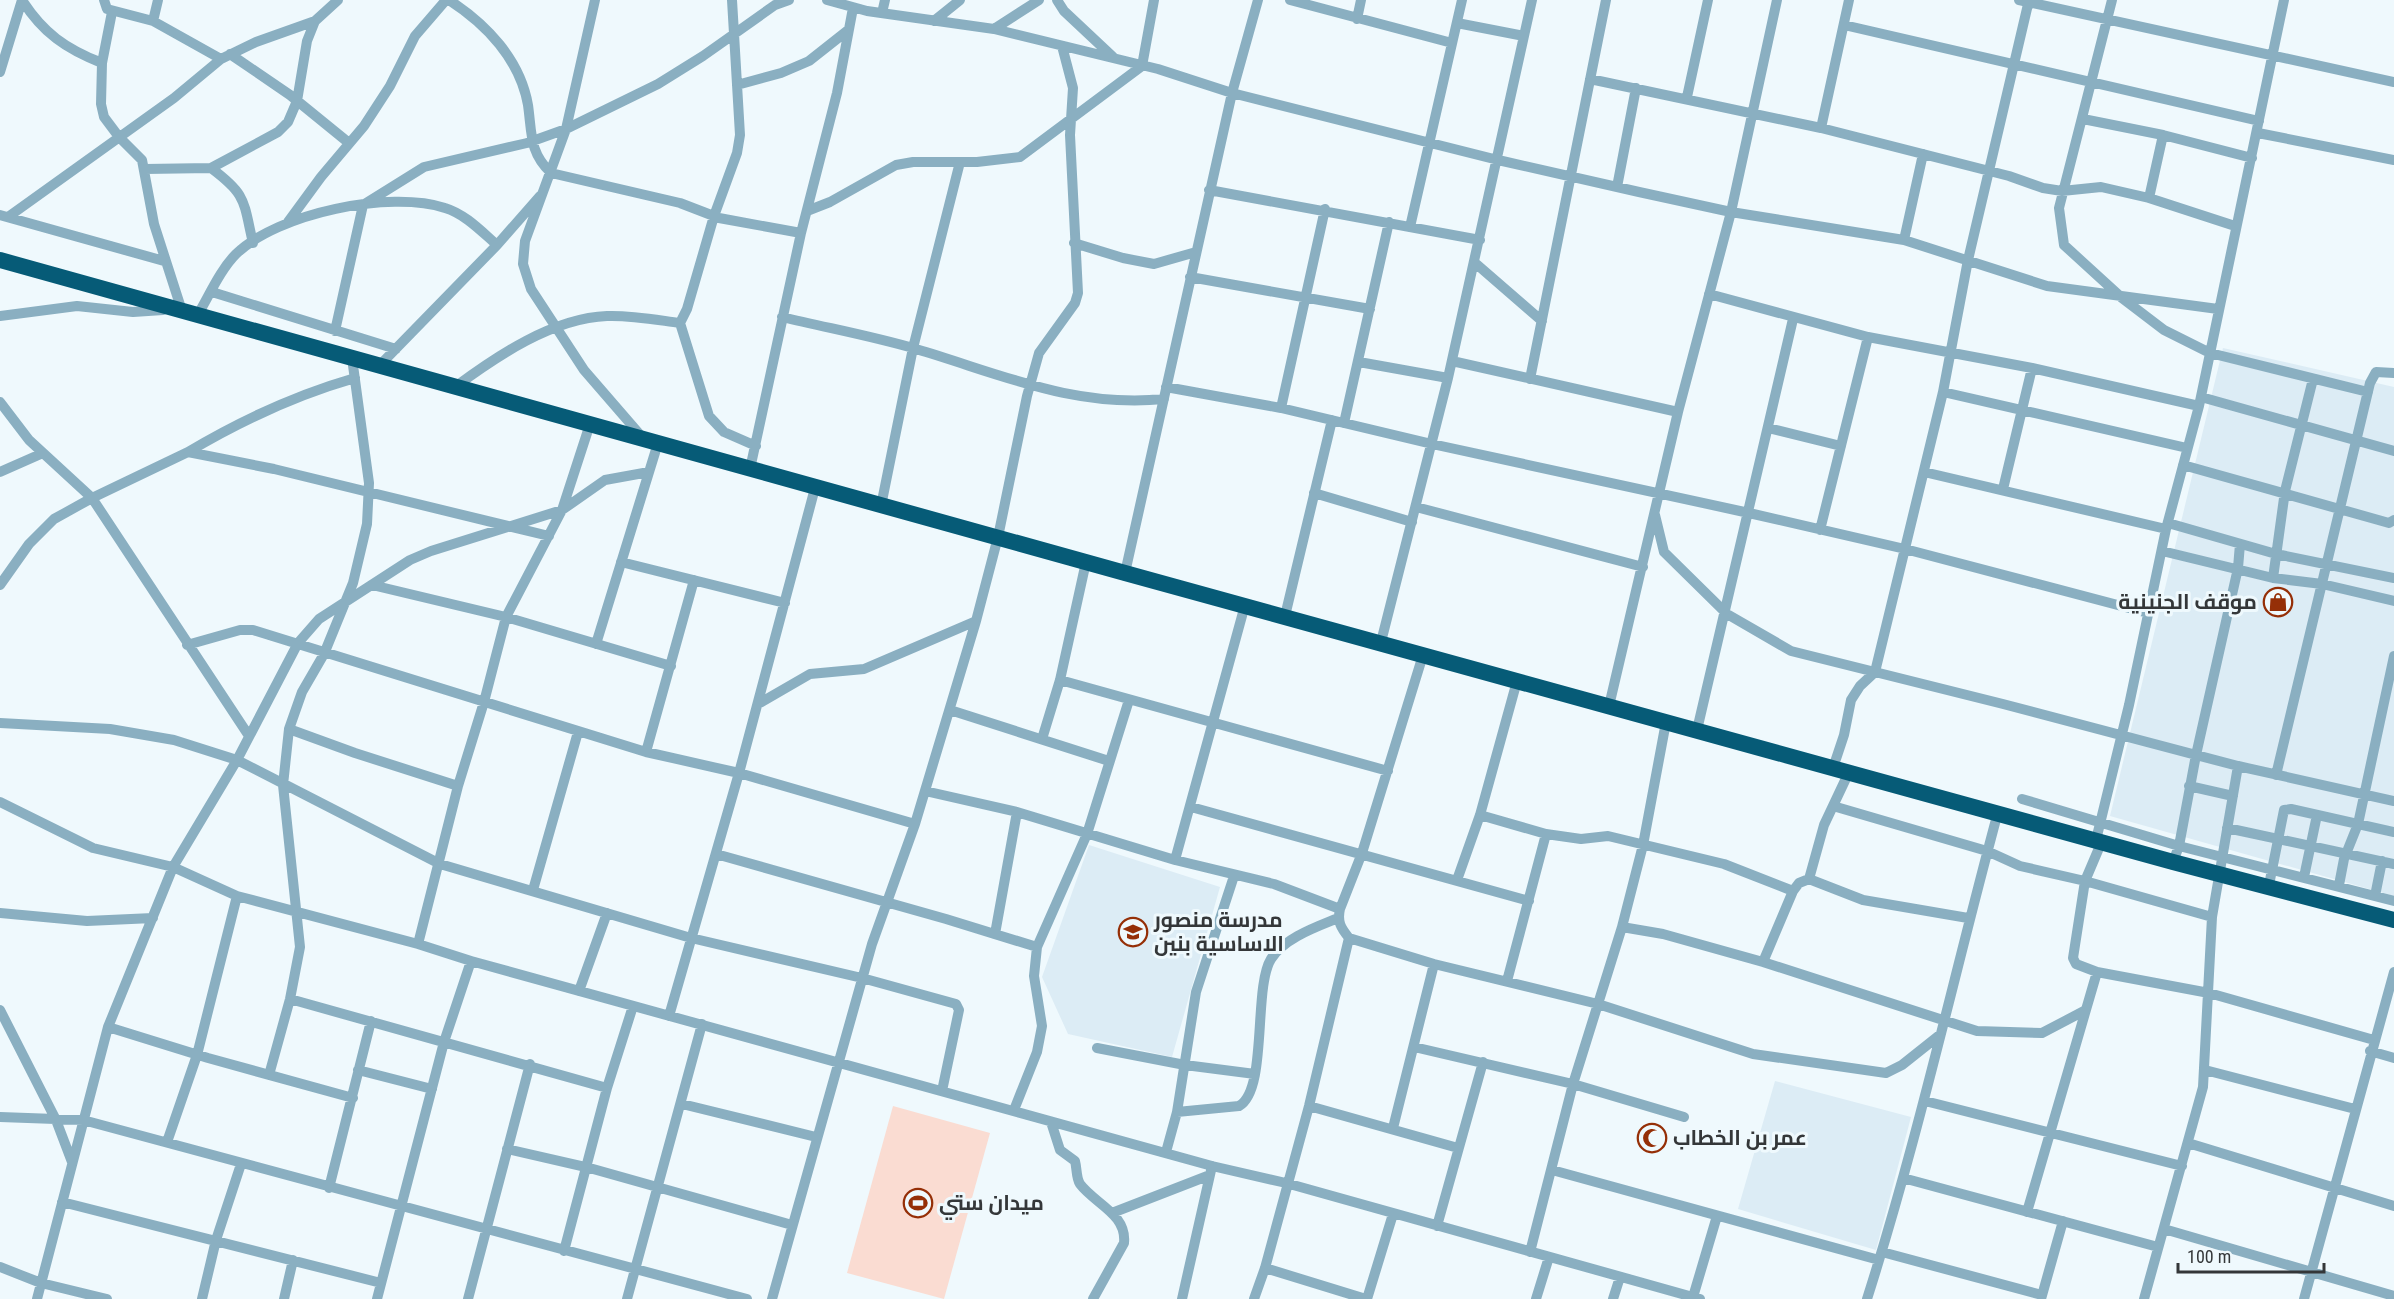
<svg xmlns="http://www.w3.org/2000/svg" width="2394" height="1299" font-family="'Roboto Condensed',Cairo,sans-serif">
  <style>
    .built { fill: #dcecf5 }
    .green { fill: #fadcd2 }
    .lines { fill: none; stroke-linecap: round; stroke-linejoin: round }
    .minor { stroke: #8aafc1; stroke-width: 10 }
    .highway { stroke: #065b77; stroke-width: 16 }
    .labels { text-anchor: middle; stroke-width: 6; stroke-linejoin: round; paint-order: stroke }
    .poi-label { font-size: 21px; font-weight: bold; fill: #343739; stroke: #eff9fd; text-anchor: start }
  </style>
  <rect width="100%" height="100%" fill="#eff9fd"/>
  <!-- built -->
  <path class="built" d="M2223,348l171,39v509l-284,-80z
    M1089,845l131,42 -48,170 -104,-23 -26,-57z
    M1775,1081l136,36 -35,133 -138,-41z"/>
  <!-- green -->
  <path class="green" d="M893,1106l97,27 -46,166 -97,-26z"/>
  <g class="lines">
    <!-- minor -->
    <path class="minor" d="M22,0c21,33 44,49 80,63
      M104,0l3,9 46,12 68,38
      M449,0c37,24 71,59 79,105 4,28 1,47 23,68l129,30 39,15 82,15
      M595,0l-29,129 -41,112 -2,23 8,25 53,81 58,67
      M732,0l8,135 -3,18 -23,63 -27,93 -7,14 29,93 15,16 32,14
      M827,0l40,11 127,18 164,40 74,24 266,67 141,32 92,20 173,28 143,46 171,23
      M1057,0l7,11 49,46
      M1290,0l162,43
      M2019,0l375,82
      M2112,0l-53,208 5,37 58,53 42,32 46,23 158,39
      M112,12l-10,51 -1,41 3,13 15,20 23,23 12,64 28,87
      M882,13l3,-13
      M1357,19l4,-19
      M153,21l5,-21
      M934,21l26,-21
      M1457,23l67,13
      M1844,25l415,96
      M994,29l45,-29
      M230,54l60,41 59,48
      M0,72l22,-72
      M1590,79l231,49 188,48 34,12 19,3 39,-4 48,11 86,28
      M737,85l44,-12 28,-12 38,-30
      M1687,97l21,-97
      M2083,119l80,16 89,23
      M1821,128l28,-128
      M2258,133l136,27
      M211,168c36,27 32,32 42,75
      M145,169l66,-1 67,-36 10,-10 9,-21 10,-60 8,-20
      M1617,187l19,-99
      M1209,190l271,50
      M2149,198l14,-63
      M807,211l23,-9 66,-37 17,-3h64l43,-5 122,-91 12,-66
      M0,215l164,46
      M8,217l166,-119 47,-39 35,-17 59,-21 23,-21
      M288,222l33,-45 43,-51 26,-40 25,-50 31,-36
      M1410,227l52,-227
      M1904,240l19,-86
      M1074,243l49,15 31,6 42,-12
      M1474,262l68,59
      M1190,277l180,32
      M212,292l184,57
      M1709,294l159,43 164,31 167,38
      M0,316l77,-10 56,6 30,-2
      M197,316c12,-20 23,-46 39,-62 42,-41 154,-64 209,-46 20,6 36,23 52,37
      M782,317c45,11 90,19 134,32 85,25 157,59 248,50
      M335,331l28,-126 61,-38 103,-24 39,-14 92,-45 45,-28 72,-51 14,-5
      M1452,361l226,51
      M1359,362l89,16
      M379,366l118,-121 43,-49
      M1530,379l76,-379
      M455,387c42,-31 98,-69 152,-71 24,-1 50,4 73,7
      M1166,387l115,21 151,36 317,69 156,36 243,64
      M1943,392l244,56
      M2201,397l193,54
      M0,402l29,38 63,58 157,238
      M1281,408l44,-199
      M1344,423l45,-201
      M1768,428l73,18
      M188,452c52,-31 108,-57 167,-74
      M2183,465l206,58 5,-3
      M750,469l51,-236 36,-140 16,-85
      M0,472l43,-19
      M1924,472l242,57
      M2003,489l29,-121
      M1314,493l98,29
      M881,506l32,-158 47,-186
      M1416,507l227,60
      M1655,515l9,37 63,62 64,37 212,53 235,62 156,35
      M2168,523l108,31 118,24
      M1820,530l48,-193
      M2162,551l111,27 49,6 72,17
      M621,562l164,41
      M1125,573l107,-480 26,-93
      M2273,578l12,-87 28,-112
      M0,585l29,-41 25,-25 38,-21 96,-46 86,17 275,67
      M372,585l134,32 165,49
      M1285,616l47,-196
      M1381,642l67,-264 84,-378
      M596,644l62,-201
      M187,645l53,-15h13l393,122 93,21 176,51
      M1060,680l328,91
      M758,704l52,-30 54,-5 112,-48
      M1609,706l69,-294 53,-200 46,-212
      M950,710l159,51
      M0,723l110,6 64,11 63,20 203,104 251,74 171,40 94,26 3,6 -17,81
      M289,729l66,24 103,33
      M1697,730l96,-411
      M1042,739l18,-59 26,-118
      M646,752l48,-172
      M1833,768l11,-33 7,-35 9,-14 15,-14 68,-280 25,-132 61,-260
      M2276,775l94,-392 6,-11 18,1
      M2189,786l44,10
      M925,791l92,21 158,48 99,24 66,25
      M2022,799l157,47 215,55
      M0,802l93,46 80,19 64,29 181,48 53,17 741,205 74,17 414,116
      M1833,806l154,45 33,15 65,15 -12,77 3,6 21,8 112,21 165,47
      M1191,807l338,94
      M1480,815l66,19 35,5 27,-3 116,28 69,27
      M2227,828l167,36
      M2096,840l33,-135 37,-176 33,-123 85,-406
      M2102,841l-17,40 127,36
      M716,854l230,65 91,28
      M1175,860l70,-255
      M2173,862l6,-16 17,-91 42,-187 2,-24
      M2304,877l13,-62
      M1809,879l54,21 105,18
      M1457,880l23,-65 37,-134
      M2269,885l15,-75 7,-1 103,23
      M2339,885l5,-26 14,-35 36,-168
      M533,890l45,-158
      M2375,896l7,-35
      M0,913l87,8 66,-3
      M1622,927l41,7 100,28 30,-71 6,-8 10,-4 15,-54 25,-53
      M995,934l22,-122
      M1349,938l85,26 164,40 155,50 133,19 16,-8 39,-31
      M418,944l40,-158 26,-84 22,-85 56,-107 28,-86
      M1763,962l214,69 65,2 42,-22
      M1507,981l39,-147
      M579,991l28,-78
      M290,999l317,89
      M0,1010l56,110 16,42
      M669,1016l70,-243 76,-285
      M108,1027l100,31 145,40
      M1414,1047l159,37 111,33
      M1097,1048l88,17 70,9
      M2370,1051l24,7
      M358,1070l74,19
      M2205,1070l150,39
      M269,1075l21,-76 10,-52 -17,-162 6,-56 13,-37 22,-38 29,-71 14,-59 2,-41 -17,-125
      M1925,1101l257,65
      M682,1104l134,33
      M1309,1106l149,42
      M1014,1110l23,-58 5,-26 -8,-50 3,-29 50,-113 42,-134
      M1177,1112l62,-6c29,-16 14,-118 32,-147 13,-21 45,-32 67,-41
      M0,1117l83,3 664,179
      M1051,1122l9,28 15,11c2,7 1,17 5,23 15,20 47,30 44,59l-31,56
      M1393,1128l41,-164
      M167,1142l30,-87 40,-159
      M2188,1143l206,63
      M507,1149l79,18 206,58
      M1166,1152l11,-40 19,-120 38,-116
      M1552,1170l327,90
      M1903,1178l255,69
      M329,1188l42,-167
      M62,1202l319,81
      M2027,1212l70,-240
      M1112,1213l98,-38
      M1437,1226l46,-164
      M2164,1229l230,67
      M564,1251l43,-163 26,-82
      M1530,1252l43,-168 49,-157 21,-82 23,-123
      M1882,1252l160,43
      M0,1267l41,16 66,16
      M1265,1268l101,31
      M1693,1297l24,-81
      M37,1299l71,-272 65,-160 64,-107 61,-117 21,-24 91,-59 21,-9 131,-41 43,-30 44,-8
      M202,1299l14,-59 25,-76
      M284,1299l9,-39
      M377,1299l67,-257 27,-81
      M468,1299l62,-235
      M627,1299l75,-275
      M772,1299l100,-355 43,-120 61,-203 22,-84 29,-141 12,-43 36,-50 3,-10 -8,-158 3,-47 -11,-42
      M1182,1299l30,-133
      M1254,1299l11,-31 44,-162 40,-168c-8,-10 -12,-16 -9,-29l22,-56 61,-198
      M1367,1299l26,-85
      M1536,1299l13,-42
      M1613,1299l7,-22
      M1867,1299c51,-160 87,-324 131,-487
      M2041,1299l22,-78
      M2144,1299l59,-212 9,-170 26,-151
      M2304,1299l90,-327"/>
    <!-- highway -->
    <path class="highway" d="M0,260l1125,313 1048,289 221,58"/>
  </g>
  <!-- icons -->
  <defs>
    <g id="shop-ring" transform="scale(1.5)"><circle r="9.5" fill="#eff9fd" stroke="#952f07" stroke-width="1.5"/><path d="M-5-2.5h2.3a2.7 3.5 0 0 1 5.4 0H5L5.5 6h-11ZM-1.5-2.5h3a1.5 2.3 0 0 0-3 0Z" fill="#952f07"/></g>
    <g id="school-ring" transform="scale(1.5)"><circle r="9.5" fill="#eff9fd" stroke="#952f07" stroke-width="1.5"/><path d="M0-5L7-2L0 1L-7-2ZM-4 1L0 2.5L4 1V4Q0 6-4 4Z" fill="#952f07"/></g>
    <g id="mosque-ring" transform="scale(1.5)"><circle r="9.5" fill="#eff9fd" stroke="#952f07" stroke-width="1.5"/><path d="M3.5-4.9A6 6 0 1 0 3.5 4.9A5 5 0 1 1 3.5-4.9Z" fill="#952f07"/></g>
    <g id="stadium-ring" transform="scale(1.5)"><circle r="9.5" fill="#eff9fd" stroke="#952f07" stroke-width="1.5"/><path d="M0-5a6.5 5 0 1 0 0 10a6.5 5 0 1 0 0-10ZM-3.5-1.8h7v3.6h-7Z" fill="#952f07"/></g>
  </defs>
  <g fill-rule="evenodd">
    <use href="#shop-ring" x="2278" y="602"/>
    <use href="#school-ring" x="1133" y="932"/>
    <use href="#mosque-ring" x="1652" y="1138"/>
    <use href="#stadium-ring" x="918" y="1203"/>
  </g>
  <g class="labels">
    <!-- poi labels -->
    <g class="poi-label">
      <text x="2257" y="609" text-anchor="end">موقف الجنينية</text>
      <text x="1154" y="927">مدرسة منصور<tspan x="1154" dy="24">الاساسية بنين</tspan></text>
      <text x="1673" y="1145">عمر بن الخطاب</text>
      <text x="939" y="1210">ميدان ستي</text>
    </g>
  </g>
  <!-- scale -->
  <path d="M2178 1263v9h146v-9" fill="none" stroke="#343739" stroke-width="3"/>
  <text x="2187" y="1263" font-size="18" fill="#343739" stroke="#eff9fd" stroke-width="4.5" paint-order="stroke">100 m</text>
</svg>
